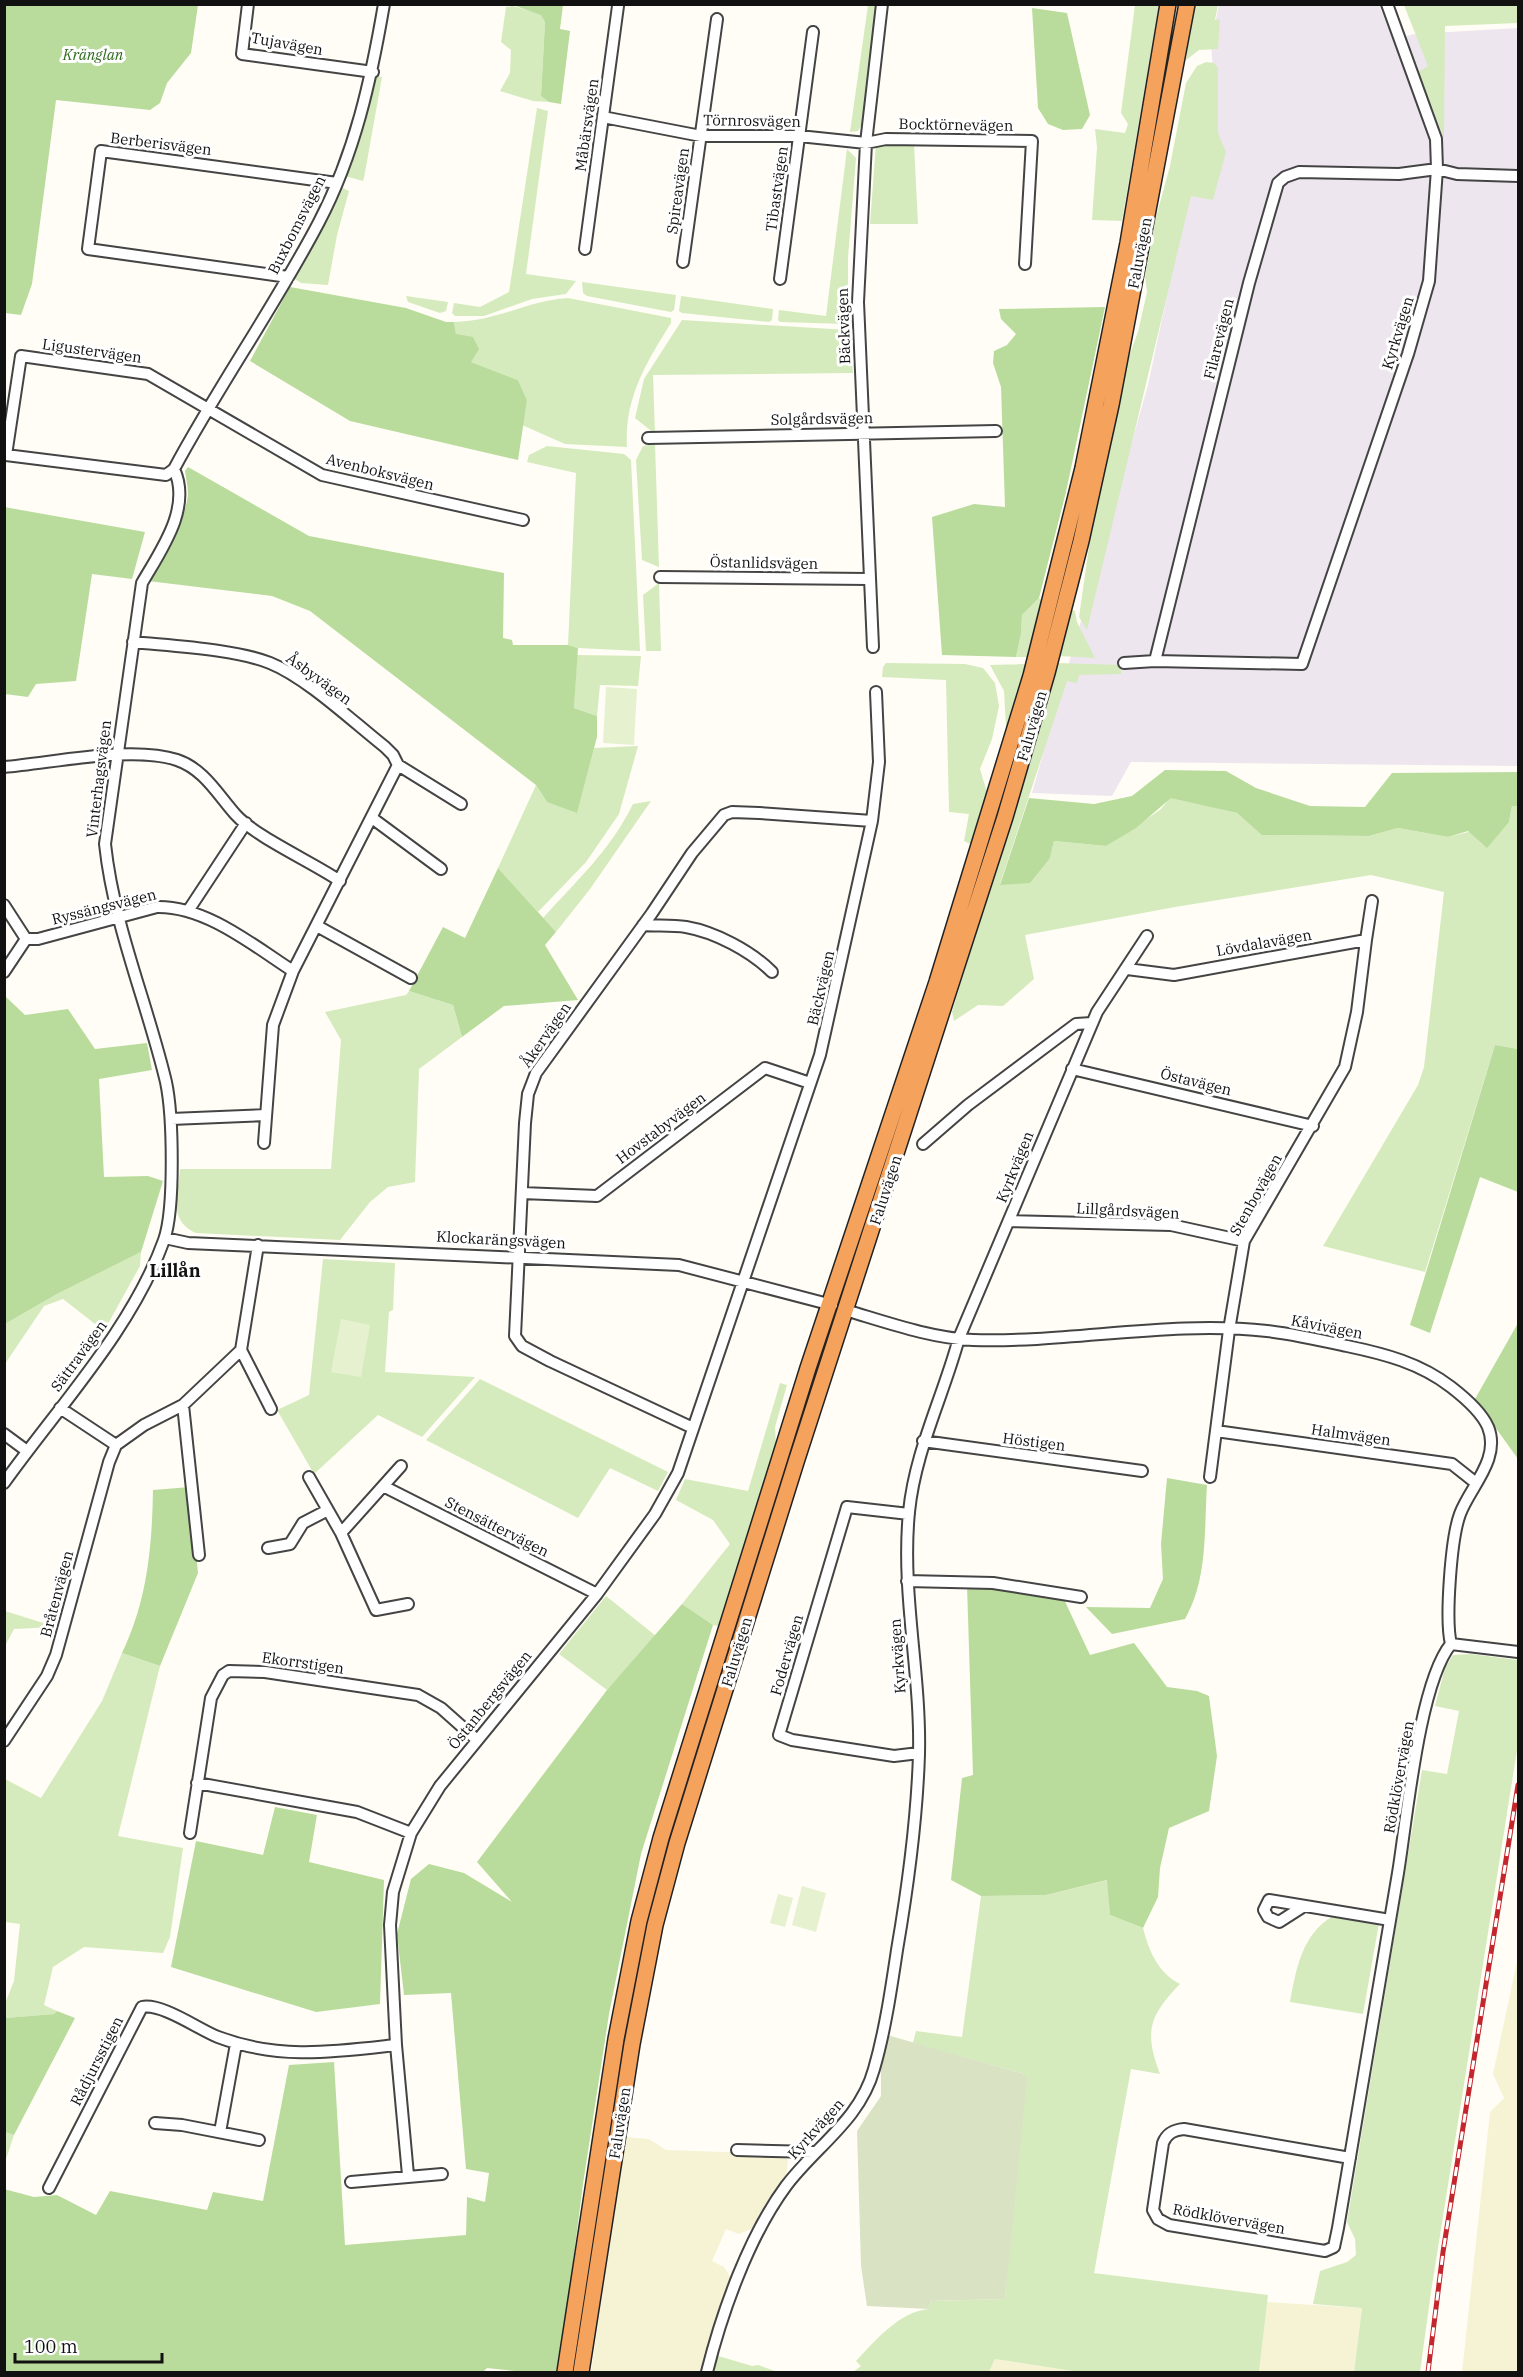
<svg xmlns="http://www.w3.org/2000/svg" width="1523" height="2377" font-family="'IBM Plex Serif',serif">
  <style>
    .industrial { fill: #eee6ef }
    .farmland { fill: #f6f3d4 }
    .green { fill: #d5ebbd }
    .forest { fill: #b9dc9c }
    .cemetery { fill: #d9e3c4 }
    .pitch { fill: #e6f2cf }
    .lines { fill: none; stroke-linecap: round; stroke-linejoin: round }
    .minor-casing { stroke: #444; stroke-width: 14 }
    .highway-casing { stroke: #222; stroke-width: 18 }
    .minor { stroke: #fff; stroke-width: 10 }
    .highway { stroke: #f5a25d; stroke-width: 15 }
    .rail-casing { stroke: #c4262e; stroke-width: 5 }
    .rail { stroke: #fff; stroke-width: 3; stroke-dasharray: 9; stroke-linecap: butt }
    .labels { text-anchor: middle; stroke-width: 6; stroke-linejoin: round; paint-order: stroke }
    .street-label { font-size: 15px; fill: #111; stroke: #fff }
    .park-label { font-size: 15px; font-style: italic; fill: #2f6b1f; stroke: #fff }
    .quarter-label { font-size: 18px; font-weight: bold; fill: #111; stroke: #fff }
  </style>
  <rect width="100%" height="100%" fill="#fffdf5"/>
  <!-- industrial -->
  <path class="industrial" d="M1219,5h160l14,35 21,-6 104,-6v738l-387,-4 -19,34 -80,-3 116,-408 42,-197 28,-32 -7,-115z"/>
  <!-- farmland -->
  <path class="farmland" d="M1518,1957v415h-56l28,-260 14,-14 -11,-24z
    M625,2137l24,2 17,11 112,4 10,6 -2,17 -33,51 -14,6 -13,-5 -14,32 12,6 8,13 -32,92h-109z
    M1267,2302l95,6 -8,64h-95z
    M995,2359l84,13h-90z"/>
  <!-- green -->
  <path class="green" d="M868,5h8l-14,119 -4,7 -8,1z
    M1135,5h24l-37,216 -30,-1 5,-73 -2,-18 30,4 3,-9 -7,-11z
    M1193,5h25l-3,15 5,-1 -2,30 -19,1 -13,10z
    M1404,5h114v18l-73,3 -1,112 -26,-66 10,-6z
    M513,6l28,8 4,8 -4,74 8,6 -16,-1 -33,-10 10,-18 1,-23 -10,-8 5,-35z
    M1206,62l8,1 4,5v65l8,19 -13,48 -22,-4 -104,434 -8,-13 11,-77 38,-181 10,-27 9,-40 -2,-15 10,-56 15,-55 16,-83 11,-17z
    M377,76l5,1 -18,101 -1,3 -18,-5 21,-59z
    M537,108l11,3 -22,163 50,7 -10,13 -34,5 -48,17h-29l-3,-3 2,-10 26,4 29,-15z
    M876,143l38,1 4,80h-48z
    M847,149l9,9 -8,99v67l-68,-2 -2,-2 1,-10 47,6z
    M341,187l8,4 -12,44 -9,50 -27,-2 -8,-5z
    M582,282l94,13 -2,15 -3,2 -84,-16 -4,-3z
    M406,296l42,6 -2,9 -6,2 -32,-11z
    M681,296l92,13 -1,11 -3,2 -87,-9 -3,-2z
    M568,298l103,20v5c-25,40 -47,76 -44,124l-62,-3 -43,-19 5,-25 -9,-20 -47,-18 2,-7 -17,-21 -2,-12c44,-1 72,-21 114,-24z
    M682,320l166,10 5,43 -200,2 2,59 -20,-16 9,-39z
    M655,444l4,123 -17,-7 -6,-100 7,-14z
    M547,446l77,8 7,6 9,191 -62,-3 -10,-3 8,-172 -49,-11 2,-7z
    M659,583l2,68h-15l-3,-56z
    M1039,598l4,3 -15,56h-12l5,-23 1,-19z
    M1072,610l3,1 2,11 18,36 -36,-2z
    M577,655l64,1 -3,30 -38,-1 -3,31 -23,-8z
    M886,663l79,1 18,4 12,15 4,23 -7,33 -12,30 8,27 -16,49 -8,-4 5,-27 -20,-2 -3,-132 -64,-3 1,-10z
    M1057,663l64,2v9l-42,1 -2,8 -10,-2 -67,203 50,-26 4,-17 52,5 54,-36 11,-13 66,16 26,22 106,1 29,-8 50,9 61,-15 3,-16h6v243l-23,-4 -70,227 -102,-26 95,-161 6,-18 20,-175 -73,-17 -196,32 -150,28 9,44 -31,27 -25,-1 -24,16 -2,-9z
    M1026,664l-18,62 -2,2 -2,-37 -14,-26z
    M638,746l-19,68 -33,48 -48,50 -40,-44 38,-83 11,17 30,10 17,-64z
    M651,801l-61,88 -34,43 -13,-14c34,-38 67,-67 90,-114z
    M409,991l44,14 9,32 -43,32 -4,113 -27,5 -18,15 -30,38 -144,-7c-28,-12 -18,-38 -16,-64h151l10,-129 -16,-28 81,-17z
    M141,1252l-1,14 -36,65 -41,-32 -19,7 -39,58v-40l52,-30z
    M323,1259l72,4 -2,47 -4,2 -4,60 90,5 -53,60 -44,-22 -64,59 -37,-64 32,-15z
    M480,1379l188,93 -10,19 -48,-23 -32,50 -152,-78z
    M780,1383l7,2 -12,42 1,17 -58,182 -5,-1 -31,-21 48,-60 -17,-24 -37,-20 9,-21 63,12z
    M606,1596l50,40 -49,54 -48,-36z
    M5,1611l51,16 -42,2 -9,17z
    M122,1653l38,13 -42,170 65,12 -13,89 -7,16 -79,-6 -31,20 -9,38 13,6 -3,3 -49,4 -1,-12 10,-25 6,-57 -15,-2v-143l36,19 61,-97z
    M1470,1654l48,6v84l-87,548 -11,80h-66l8,-64 -49,-4 7,-33 27,-9 9,-7 -1,-16 -8,-17 75,-452 25,4 12,-63 -24,-5 10,-38 8,-13z
    M1108,1880l2,35 33,13c6,23 15,45 37,56 -31,32 -36,48 -20,90l-29,-5 -37,204 174,22 -9,77h-180l-84,-13 -6,13h-136l8,-6 -5,-5c20,-21 44,-50 73,-52l2,-8 74,-2 16,-226 -108,-30 3,-12 46,6 19,-141 65,-1z
    M1333,1916l46,7 -16,91 -73,-12c6,-33 12,-68 43,-86z
    M5,2132l9,3 -9,27z
    M715,2355l37,11 6,-1 20,7h-67z"/>
  <!-- forest -->
  <path class="forest" d="M5,4l193,1 -7,48 -24,30 -7,20 -10,7 -94,-10 -24,184 -11,31 -16,-2z
    M513,5h50l-3,24 10,2 -9,73 -12,-2 -8,-6 4,-74 -4,-7z
    M1032,8l35,5 23,102 -8,14 -19,1 -15,-6 -10,-16z
    M290,287l116,21 40,14h8l2,12 17,3 6,12 -8,13 47,18 9,20 -9,60 -168,-39 -100,-60z
    M1105,307l-39,185 -27,106 -17,17 -1,19 -5,23 -74,-2 -10,-138 42,-13 31,3 -4,-120 -8,-24 1,-12 13,-6 9,-11 -15,-15 -2,-10z
    M188,467l121,69 195,37 -1,65 9,2 1,5h55l10,3 -4,60 23,8v21l-20,76 -30,-11 -11,-17 -226,-174 -38,-15 -124,-15c15,-25 36,-56 40,-86 0,-8 -2,-17 -3,-24z
    M4,507l141,25 -13,47 -40,-5 -16,107 -40,3 -8,13 -23,-3z
    M1165,770l61,1 30,17 54,18 55,1 27,-34 126,-1v34h-6l-3,16 -22,26 -19,-17 -20,6 -50,-9 -29,8 -107,-1 -25,-22 -66,-15 -35,30 -30,18 -52,-5 -4,17 -20,25 -30,2 29,-87 65,6 38,-8z
    M498,868l58,64 -11,13 33,55 -74,6 -42,31 -9,-32 -44,-14 34,-64 22,11z
    M5,996l20,19 43,-6 27,40 52,-6 5,27 -53,9 5,98 44,-1 15,5 -22,71 -84,42 -52,30z
    M1495,1045l23,4v143l-38,-15 -50,156 -20,-8z
    M1518,1323v136l-43,-60z
    M1167,1478l40,7c-3,45 1,94 -22,134l-73,15 -26,-27 64,1 13,-29 -2,-35z
    M190,1487l8,86 -38,93 -38,-13c25,-52 30,-105 31,-163z
    M967,1585l95,10 28,60 44,-12 33,44 30,4 12,5 8,60 -8,55 -40,17 -9,40 -2,29 -15,31 -33,-13 -3,-35 -61,15 -65,1 -30,-16 11,-102 11,-3z
    M682,1604l31,21 -72,229 -32,160 -26,170 -24,188h-36l-36,-4 -4,4h-478l-1,-183 30,8 23,-2 39,20 14,-24 97,19 6,-18 50,9 26,-136 45,-3 11,183 121,-10 1,-38 18,5 4,-29 -23,-4 -15,-176 -47,2 -7,-61 14,-55 18,-15 35,9 48,29 -35,-40 130,-172z
    M275,1807l42,8 -8,47 75,18 -4,124 -64,8 -145,-45 25,-126 67,14z
    M57,2011l18,7 -61,117 -9,-3v-114l49,-4z"/>
  <!-- cemetery -->
  <path class="cemetery" d="M887,2035l134,38 6,5 -22,221 -74,2 -2,8 -62,-3 -6,-40 -4,-135 24,-35v-28z"/>
  <!-- pitch -->
  <path class="pitch" d="M606,687l31,2 -3,56 -31,-2z
    M341,1319l29,6 -9,52 -30,-5z
    M802,1886l24,7 -10,39 -24,-7z
    M778,1894l15,4 -8,29 -15,-4z"/>
  <g class="lines">
    <!-- minor casing -->
    <g class="minor-casing">
      <path id="minor" d="M248,4l-6,50 131,18
        M384,4c-13,76 -29,149 -65,218 -44,84 -100,163 -145,247l-8,6 -160,-20 15,-99 127,18 174,101 201,45
        M603,117l98,19h98l67,7 20,-4 146,2 -7,123
        M585,249l33,-243
        M683,262l34,-243
        M288,277l-200,-28 13,-98 236,32
        M780,279l33,-247
        M648,438l348,-7
        M660,577l209,2
        M133,642c38,4 102,7 137,21 37,15 82,58 115,84l8,8 5,10 -105,206 -20,54 -9,118
        M873,647l-15,-345 8,-159 16,-139
        M1155,661l94,-378 29,-100 7,-6 14,-5 100,2 38,-5 20,5 61,2
        M1124,663l31,-2 147,3 106,-310 21,-73 8,-112 -1,-30 -49,-135
        M398,765l63,39
        M4,767c49,-4 128,-22 173,-7 27,9 41,35 59,55 20,22 76,47 104,66
        M372,818l69,51
        M4,905l22,34h12l119,-32c49,-1 97,39 136,64
        M188,911l58,-88
        M643,925c14,1 29,0 43,2 29,5 65,24 86,45
        M317,926l94,52
        M1127,969l47,6 192,-35 6,-39
        M4,972l22,-33
        M1072,1069l241,57
        M171,1119l95,-4
        M923,1144l45,-39 108,-81 16,-1
        M522,1193l75,3 168,-128 45,15
        M1010,1221l161,4 73,16
        M165,1238l23,5 491,22 153,40
        M845,1310c41,12 85,28 128,30 97,3 198,-20 294,-9 27,3 53,9 80,15 38,8 73,17 104,41 13,10 30,24 37,40 13,32 -18,60 -28,87 -9,24 -15,106 -9,130
        M241,1350l30,59
        M183,1405l16,150
        M60,1408l56,37
        M693,1428l-143,-67 -28,-15 -7,-10 10,-213 3,-29 8,-21 116,-160 40,-60 32,-38 8,-3 27,1 113,8
        M1216,1431l236,33 24,19
        M4,1434l23,17
        M923,1441l219,30
        M309,1477l32,56 35,77 32,-6
        M1210,1477l19,-147 15,-89 101,-174 12,-55 9,-72
        M4,1483c55,-77 128,-154 160,-243 11,-31 9,-125 2,-158 -19,-80 -52,-155 -61,-238l37,-261c19,-33 50,-75 32,-114
        M383,1486l214,108
        M909,1514l-62,-7 -68,228 13,5 102,16 25,-3
        M341,1533l60,-67
        M268,1548l22,-4 13,-21 25,-13
        M907,1581l86,2 88,14
        M1451,1644l67,8
        M4,1741l43,-65 9,-21 53,-193 7,-17 28,-20 39,-20 58,-55 17,-105
        M197,1783l160,29 54,21
        M190,1833l21,-135 12,-23 6,-4 36,1 153,23 23,13 36,32
        M1304,1906l-25,16 -11,-5 -4,-7 5,-10 121,20
        M155,2123l27,2 77,15
        M220,2132l16,-88
        M737,2150l77,2
        M1350,2158l-166,-29c-10,1 -17,4 -21,14l-10,67 5,9 11,6 156,26 9,-4 4,-19c20,-118 40,-236 60,-355 9,-55 21,-190 53,-229
        M408,2175l-12,-130 -6,-120 3,-33 18,-59 29,-47 157,-192 58,-80 23,-41 142,-418 52,-234 7,-59 -3,-70
        M351,2182l91,-8
        M49,2188l93,-181c20,-4 56,22 76,30 61,23 115,15 178,8
        M707,2372c15,-60 42,-136 79,-186 30,-40 74,-66 88,-117 11,-38 17,-79 23,-119 11,-64 20,-131 22,-196 2,-81 -18,-161 -10,-242 6,-61 34,-115 50,-174l138,-326 50,-76"/>
    </g>
    <!-- highway casing -->
    <g class="highway-casing">
      <path id="highway" d="M565,2372l51,-333 23,-118 22,-83 147,-470 129,-386 94,-306 52,-208 45,-225 40,-239
        M581,2372l51,-328 23,-119 22,-82 119,-381 209,-645 42,-144 34,-132 30,-136 76,-401"/>
    </g>
    <!-- minor -->
    <use href="#minor" class="minor"/>
    <!-- highway -->
    <use href="#highway" class="highway"/>
    <!-- rail casing -->
    <g class="rail-casing">
      <path id="rail" d="M1428,2372l15,-120 75,-467"/>
    </g>
    <!-- rail -->
    <use href="#rail" class="rail"/>
  </g>
  <g class="labels">
    <!-- street labels -->
    <g class="street-label">
      <text transform="translate(287 44) rotate(10)" y="5">Tujavägen</text>
      <text transform="translate(752 121) rotate(1)" y="5">Törnrosvägen</text>
      <text transform="translate(587 125) rotate(-82)" y="5">Måbärsvägen</text>
      <text transform="translate(956 125) rotate(1)" y="5">Bocktörnevägen</text>
      <text transform="translate(161 144) rotate(7)" y="5">Berberisvägen</text>
      <text transform="translate(777 189) rotate(-82)" y="5">Tibastvägen</text>
      <text transform="translate(678 191) rotate(-82)" y="5">Spireavägen</text>
      <text transform="translate(297 225) rotate(-63)" y="5">Buxbomsvägen</text>
      <text transform="translate(1140 253) rotate(-79)" y="5">Faluvägen</text>
      <text transform="translate(844 326) rotate(-92)" y="5">Bäckvägen</text>
      <text transform="translate(1398 333) rotate(-73)" y="5">Kyrkvägen</text>
      <text transform="translate(1219 339) rotate(-76)" y="5">Filarevägen</text>
      <text transform="translate(92 351) rotate(8)" y="5">Ligustervägen</text>
      <text transform="translate(822 419) rotate(-1)" y="5">Solgårdsvägen</text>
      <text transform="translate(380 472) rotate(14)" y="5">Avenboksvägen</text>
      <text transform="translate(764 563) rotate(1)" y="5">Östanlidsvägen</text>
      <text transform="translate(319 679) rotate(36)" y="5">Åsbyvägen</text>
      <text transform="translate(1032 726) rotate(-74)" y="5">Faluvägen</text>
      <text transform="translate(99 779) rotate(-83)" y="5">Vinterhagsvägen</text>
      <text transform="translate(104 907) rotate(-14)" y="5">Ryssängsvägen</text>
      <text transform="translate(1264 943) rotate(-10)" y="5">Lövdalavägen</text>
      <text transform="translate(821 988) rotate(-77)" y="5">Bäckvägen</text>
      <text transform="translate(546 1035) rotate(-55)" y="5">Åkervägen</text>
      <text transform="translate(1196 1082) rotate(14)" y="5">Östavägen</text>
      <text transform="translate(661 1128) rotate(-37)" y="5">Hovstabyvägen</text>
      <text transform="translate(1015 1167) rotate(-68)" y="5">Kyrkvägen</text>
      <text transform="translate(886 1190) rotate(-72)" y="5">Faluvägen</text>
      <text transform="translate(1256 1195) rotate(-61)" y="5">Stenbovägen</text>
      <text transform="translate(1128 1211) rotate(3)" y="5">Lillgårdsvägen</text>
      <text transform="translate(501 1240) rotate(3)" y="5">Klockarängsvägen</text>
      <text transform="translate(1327 1327) rotate(11)" y="5">Kåvivägen</text>
      <text transform="translate(79 1356) rotate(-54)" y="5">Sättravägen</text>
      <text transform="translate(1351 1435) rotate(8)" y="5">Halmvägen</text>
      <text transform="translate(1034 1442) rotate(7)" y="5">Höstigen</text>
      <text transform="translate(497 1527) rotate(27)" y="5">Stensättervägen</text>
      <text transform="translate(57 1594) rotate(-75)" y="5">Bråtenvägen</text>
      <text transform="translate(737 1652) rotate(-73)" y="5">Faluvägen</text>
      <text transform="translate(787 1655) rotate(-74)" y="5">Fodervägen</text>
      <text transform="translate(898 1656) rotate(-94)" y="5">Kyrkvägen</text>
      <text transform="translate(303 1663) rotate(8)" y="5">Ekorrstigen</text>
      <text transform="translate(490 1700) rotate(-51)" y="5">Östanbergsvägen</text>
      <text transform="translate(1399 1777) rotate(-80)" y="5">Rödklövervägen</text>
      <text transform="translate(97 2061) rotate(-63)" y="5">Rådjursstigen</text>
      <text transform="translate(620 2123) rotate(-81)" y="5">Faluvägen</text>
      <text transform="translate(816 2129) rotate(-48)" y="5">Kyrkvägen</text>
      <text transform="translate(1229 2219) rotate(10)" y="5">Rödklövervägen</text>
    </g>
    <!-- park labels -->
    <g class="park-label">
      <text x="93" y="60">Kränglan</text>
    </g>
    <!-- quarter labels -->
    <g class="quarter-label">
      <text x="175" y="1277">Lillån</text>
    </g>
  </g>
  <!-- border -->
  <rect width="1523" height="2377" fill="none" stroke="#111111" stroke-width="12"/>
  <!-- scale -->
  <path d="M15 2353v9h147v-9" fill="none" stroke="#111111" stroke-width="3"/>
  <text x="24" y="2353" font-size="18" fill="#111111" stroke="#ffffff" stroke-width="4.5" paint-order="stroke">100 m</text>
</svg>
